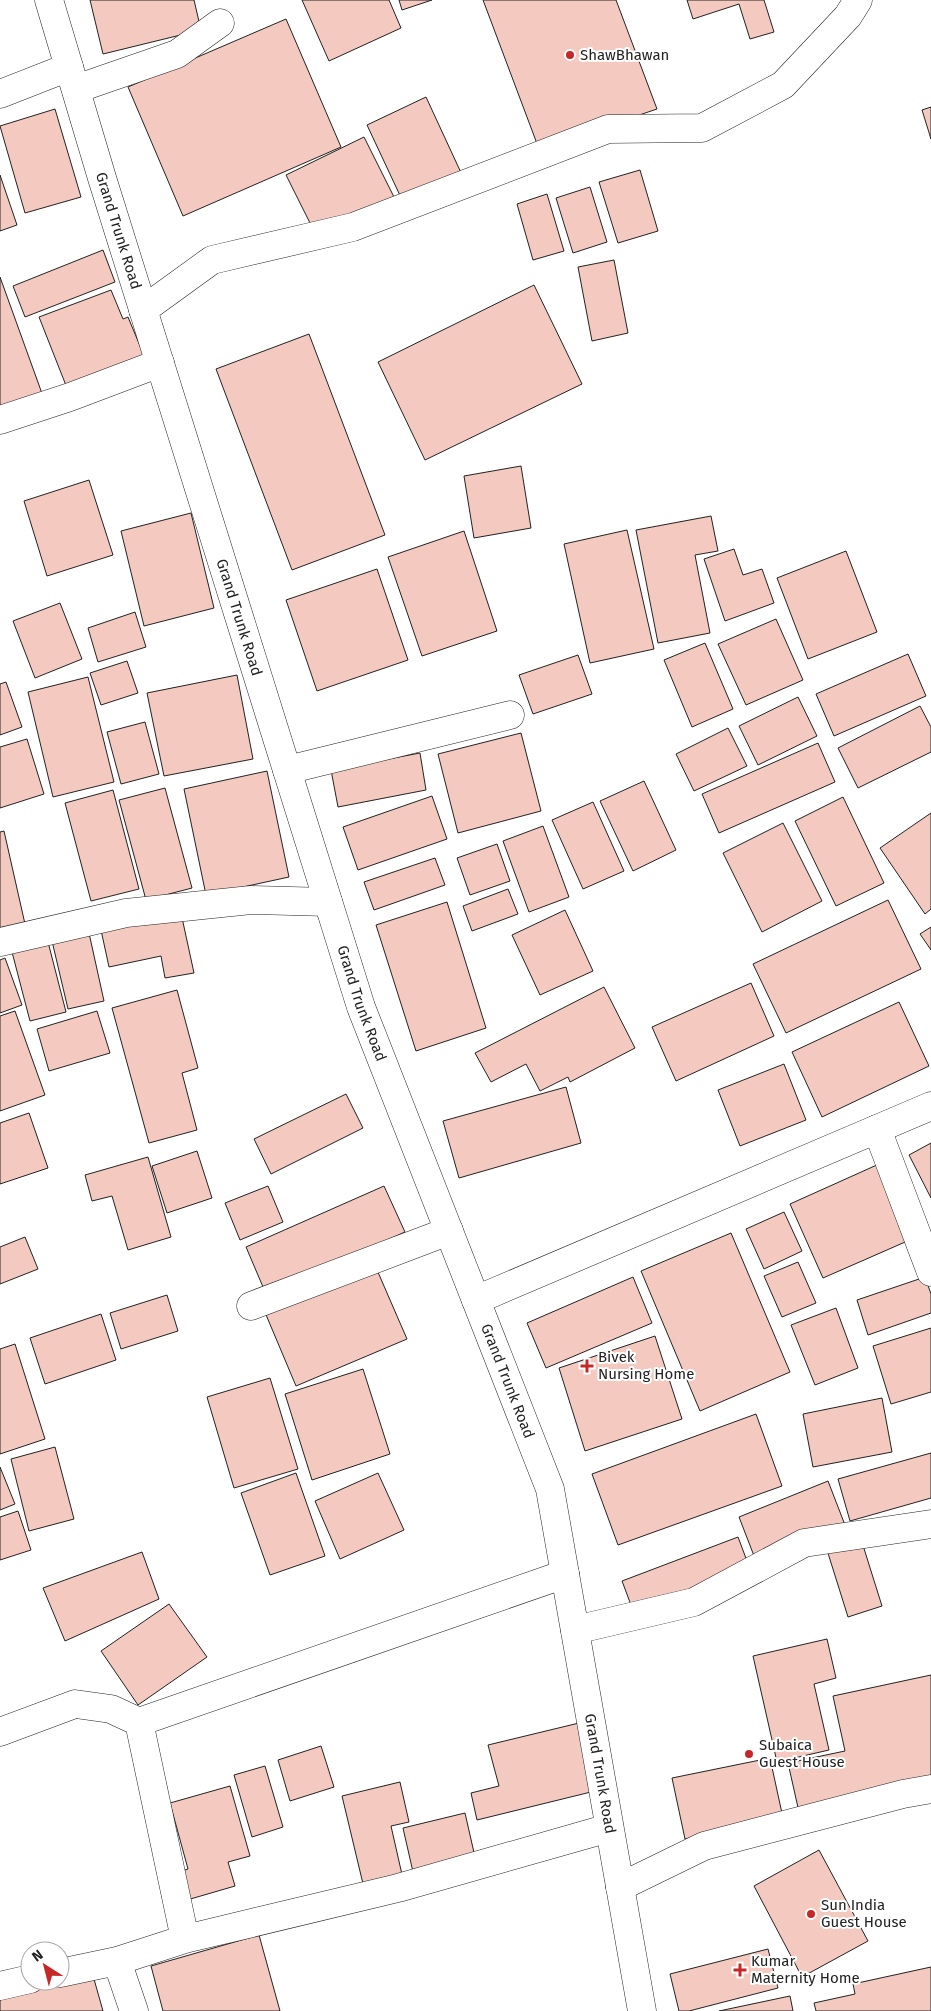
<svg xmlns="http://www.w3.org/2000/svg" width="931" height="2011" font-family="'Fira Sans',sans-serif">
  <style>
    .building { fill: #f3c9c0; stroke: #222 }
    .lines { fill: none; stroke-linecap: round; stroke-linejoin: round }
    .minor-casing { stroke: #222; stroke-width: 29 }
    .tertiary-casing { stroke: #222; stroke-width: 29 }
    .primary-casing { stroke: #222; stroke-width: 29 }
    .minor { stroke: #fff; stroke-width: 28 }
    .tertiary { stroke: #fff; stroke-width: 28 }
    .primary { stroke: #fff; stroke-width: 28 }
    .poi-dot { fill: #c62828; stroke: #fff; stroke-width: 2 }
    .labels { text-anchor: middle; stroke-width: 4; stroke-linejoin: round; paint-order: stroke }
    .poi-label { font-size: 15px; fill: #222; stroke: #fff; text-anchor: start }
    .street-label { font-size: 15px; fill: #222; stroke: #fff }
  </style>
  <rect width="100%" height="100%" fill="#fff"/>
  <!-- building -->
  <path class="building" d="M90,0h104l7,30 -98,24z
    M302,0h87l12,28 -72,33z
    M399,0h33l-30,10z
    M483,0h133l41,109 -118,40z
    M687,0h77l10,32 -24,7 -11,-35 -46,15z
    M286,19l55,128 -158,69 -55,-129z
    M426,97l37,80 -59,27 -37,-79z
    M931,107v32l-9,-29z
    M55,109l26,88 -56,16 -25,-87z
    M364,137l30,60 -78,38 -30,-60z
    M640,170l18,61 -40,12 -19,-61z
    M0,175l17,50 -17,6z
    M590,187l17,55 -34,11 -17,-55z
    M547,194l17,57 -31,9 -16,-56z
    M103,250l12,32 -90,35 -12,-31z
    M614,260l14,73 -36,8 -14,-74z
    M0,277l44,122 -44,16z
    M534,285l48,99 -157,76 -47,-98z
    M111,290l12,29 5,-2 17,41 -78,30 -28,-71z
    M309,334l76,201 -93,35 -76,-201z
    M521,466l10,62 -57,10 -10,-62z
    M89,480l24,75 -66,21 -23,-75z
    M191,513l23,95 -70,18 -23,-95z
    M711,516l7,35 -23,4 15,78 -52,10 -22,-113z
    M627,530l27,119 -64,14 -26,-119z
    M464,531l33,100 -75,25 -34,-99z
    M734,549l9,26 19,-6 12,34 -49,18 -21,-62z
    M846,551l31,81 -69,27 -31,-81z
    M377,569l31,91 -91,31 -31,-91z
    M60,603l22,56 -47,19 -22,-57z
    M135,612l11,35 -48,15 -10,-34z
    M776,619l27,61 -57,25 -28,-61z
    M705,643l28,66 -41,18 -28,-67z
    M908,654l18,42 -92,40 -18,-42z
    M578,655l14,39 -59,20 -14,-39z
    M127,661l11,32 -37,12 -11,-32z
    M237,675l16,84 -89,17 -17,-83z
    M88,677l26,105 -61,15 -25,-105z
    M6,682l16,45 -22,8v-51z
    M798,697l19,39 -59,29 -19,-39z
    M920,706l11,21v25l-73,36 -20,-40z
    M145,722l14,52 -38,10 -14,-52z
    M728,728l19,38 -53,25 -18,-37z
    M521,733l20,78 -83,22 -20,-79z
    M27,739l17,55 -44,14v-61z
    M818,743l17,39 -116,51 -17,-39z
    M420,753l6,37 -88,17 -7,-37z
    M267,771l22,106 -83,18 -22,-106z
    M644,781l32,69 -43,21 -33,-70z
    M165,788l27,100 -46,12 -27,-100z
    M113,790l26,99 -48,12 -26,-98z
    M432,796l15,43 -89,31 -15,-43z
    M843,797l41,86 -48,23 -41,-85z
    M593,802l31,69 -41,18 -31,-69z
    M931,813v96l-6,5 -45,-66z
    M783,823l39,78 -60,31 -39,-79z
    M543,826l26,71 -40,15 -26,-71z
    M4,831l21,93 -25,6v-98z
    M497,844l13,37 -40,14 -13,-37z
    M435,858l10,27 -71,25 -10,-28z
    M508,889l10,25 -46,17 -9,-25z
    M888,900l33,69 -135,64 -33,-69z
    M447,902l39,126 -70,23 -40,-126z
    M565,910l28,61 -53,24 -28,-60z
    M181,913l13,60 -29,5 -4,-22 -52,11 -8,-37z
    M931,927v23l-11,-16z
    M89,933l15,68 -36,8 -16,-68z
    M48,942l18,70 -36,9 -18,-69z
    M5,958l17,47 -22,8v-53z
    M751,983l23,53 -98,45 -24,-54z
    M604,987l31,61 -65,34 -2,-5 -28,14 -14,-27 -35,18 -16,-29z
    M177,990l21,78 -16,5 15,57 -48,13 -37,-135z
    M899,1002l30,64 -107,51 -30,-65z
    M15,1011l30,84 -45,16v-95z
    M97,1011l13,42 -61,18 -12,-42z
    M784,1064l22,56 -66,26 -22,-56z
    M566,1087l15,56 -122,35 -16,-57z
    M346,1094l17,34 -92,46 -17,-35z
    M29,1113l19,55 -48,16v-61z
    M931,1143v55l-22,-43z
    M197,1151l15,47 -45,15 -15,-47z
    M148,1157l23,80 -43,13 -16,-54 -20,5 -7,-26z
    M879,1164l33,75 -89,39 -33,-74z
    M268,1186l15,36 -43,18 -15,-37z
    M384,1186l21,46 -139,62 -20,-47z
    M784,1212l18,39 -38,18 -18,-40z
    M731,1233l59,139 -90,39 -59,-140z
    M25,1237l13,32 -38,15v-37z
    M798,1262l18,41 -34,14 -18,-41z
    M374,1263l33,76 -111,47 -32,-76z
    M633,1277l19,46 -106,45 -19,-45z
    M925,1277l6,17v19l-63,22 -11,-35z
    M167,1295l11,36 -57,18 -11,-36z
    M836,1308l22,60 -43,17 -24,-60z
    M101,1314l15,46 -71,24 -15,-46z
    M931,1328v64l-40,12 -18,-58z
    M655,1336l27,83 -97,32 -26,-83z
    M15,1344l30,95 -45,15v-105z
    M363,1369l27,85 -78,26 -27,-86z
    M270,1378l28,91 -64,19 -27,-91z
    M882,1398l10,54 -79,15 -10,-53z
    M756,1414l26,72 -164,59 -26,-71z
    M55,1447l19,72 -45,12 -18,-72z
    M931,1453v45l-81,23 -12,-42z
    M0,1467l15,37 -15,6z
    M296,1473l29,83 -55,19 -29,-82z
    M378,1473l26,57 -64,29 -25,-58z
    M828,1481l17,44 -89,36 -17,-44z
    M18,1511l13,39 -31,10v-43z
    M738,1537l12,32 -116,44 -12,-32z
    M861,1539l21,67 -34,11 -21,-67z
    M142,1552l17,47 -94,42 -22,-53z
    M169,1604l38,53 -69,48 -37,-54z
    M827,1639l9,39 -22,6 15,66 -52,12 -24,-106z
    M931,1675v108l-132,29 -11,-49 57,-12 -12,-55z
    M579,1723l16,68 -118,29 -6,-27 28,-7 -11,-41z
    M321,1746l13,41 -44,14 -12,-41z
    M770,1758l13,60 -98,21 -13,-61z
    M265,1766l18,61 -31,10 -18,-62z
    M400,1782l9,40 -18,4 12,53 -39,9 -22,-92z
    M230,1786l20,70 -22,6 7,24 -48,14 -8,-28 9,-3 -18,-66z
    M465,1813l10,44 -62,15 -10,-44z
    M819,1850l49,91 -66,36 -48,-91z
    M259,1935l21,76h-117l-12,-45z
    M768,1949l10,39 -89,23h-10l-9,-37z
    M931,1967v44h-115l-2,-8 41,-9 -2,-10z
    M92,1972l11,39h-103v-13z
    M790,1996l3,15h-74z"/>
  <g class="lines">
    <!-- minor casing -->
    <g class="minor-casing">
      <path id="minor" d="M76,89l101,-35 43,-31
        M0,94l69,-27
        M143,310l69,-50 141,-33 255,-98 94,-1 81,-43 65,-69 10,-16
        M0,420l70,-23 90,-34
        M287,770l223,-55
        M0,942l126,-29 125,-13 77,2
        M877,1129l54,143
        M251,1306l198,-75
        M575,1630l119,-28 110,-59 127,-19
        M0,1732l75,-28 36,5 28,13
        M620,1887l84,-41 199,-52 28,-5
        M185,1939l-46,-217 426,-148
        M117,1961l17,50
        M60,1973l57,-12 68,-22 213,-51 211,-60
        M0,1986l30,-7"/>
    </g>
    <!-- tertiary casing -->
    <g class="tertiary-casing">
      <path id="tertiary" d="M476,1300l455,-194"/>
    </g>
    <!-- primary casing -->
    <g class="primary-casing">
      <g id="primary">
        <path id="s1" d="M49,0l53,178 259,829 189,482 92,522"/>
      </g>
    </g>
    <!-- minor -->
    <use href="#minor" class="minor"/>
    <!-- tertiary -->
    <use href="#tertiary" class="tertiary"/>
    <!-- primary -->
    <use href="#primary" class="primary"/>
  </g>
  <!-- markers -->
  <g class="poi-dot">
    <circle cx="570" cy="55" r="5"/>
    <path d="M584.5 1358.5h5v5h5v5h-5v5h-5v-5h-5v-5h5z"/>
    <circle cx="749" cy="1754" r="5"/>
    <circle cx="811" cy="1914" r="5"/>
    <path d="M737.5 1962.5h5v5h5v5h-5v5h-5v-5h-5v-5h5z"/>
  </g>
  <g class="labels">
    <!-- poi labels -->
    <g class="poi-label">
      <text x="580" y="60">ShawBhawan</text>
      <text x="598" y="1362">Bivek<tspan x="598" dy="17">Nursing Home</tspan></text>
      <text x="759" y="1750">Subaica<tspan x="759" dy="17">Guest House</tspan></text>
      <text x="821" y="1910">Sun India<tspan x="821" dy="17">Guest House</tspan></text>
      <text x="751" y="1966">Kumar<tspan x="751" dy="17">Maternity Home</tspan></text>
    </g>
    <!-- street labels -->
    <g class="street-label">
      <text dy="5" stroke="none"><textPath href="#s1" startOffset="241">Grand Trunk Road</textPath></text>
      <text dy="5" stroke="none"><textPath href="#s1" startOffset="646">Grand Trunk Road</textPath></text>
      <text dy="5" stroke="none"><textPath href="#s1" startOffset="1051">Grand Trunk Road</textPath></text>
      <text dy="5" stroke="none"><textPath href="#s1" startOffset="1456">Grand Trunk Road</textPath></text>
      <text dy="5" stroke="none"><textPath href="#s1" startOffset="1861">Grand Trunk Road</textPath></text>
    </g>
  </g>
  <!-- north arrow -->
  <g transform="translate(45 1966) rotate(324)"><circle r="24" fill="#ffffff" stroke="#a7a7a7"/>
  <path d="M0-4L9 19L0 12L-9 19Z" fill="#c62828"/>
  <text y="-8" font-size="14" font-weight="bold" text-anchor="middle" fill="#222222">N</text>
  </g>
</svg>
